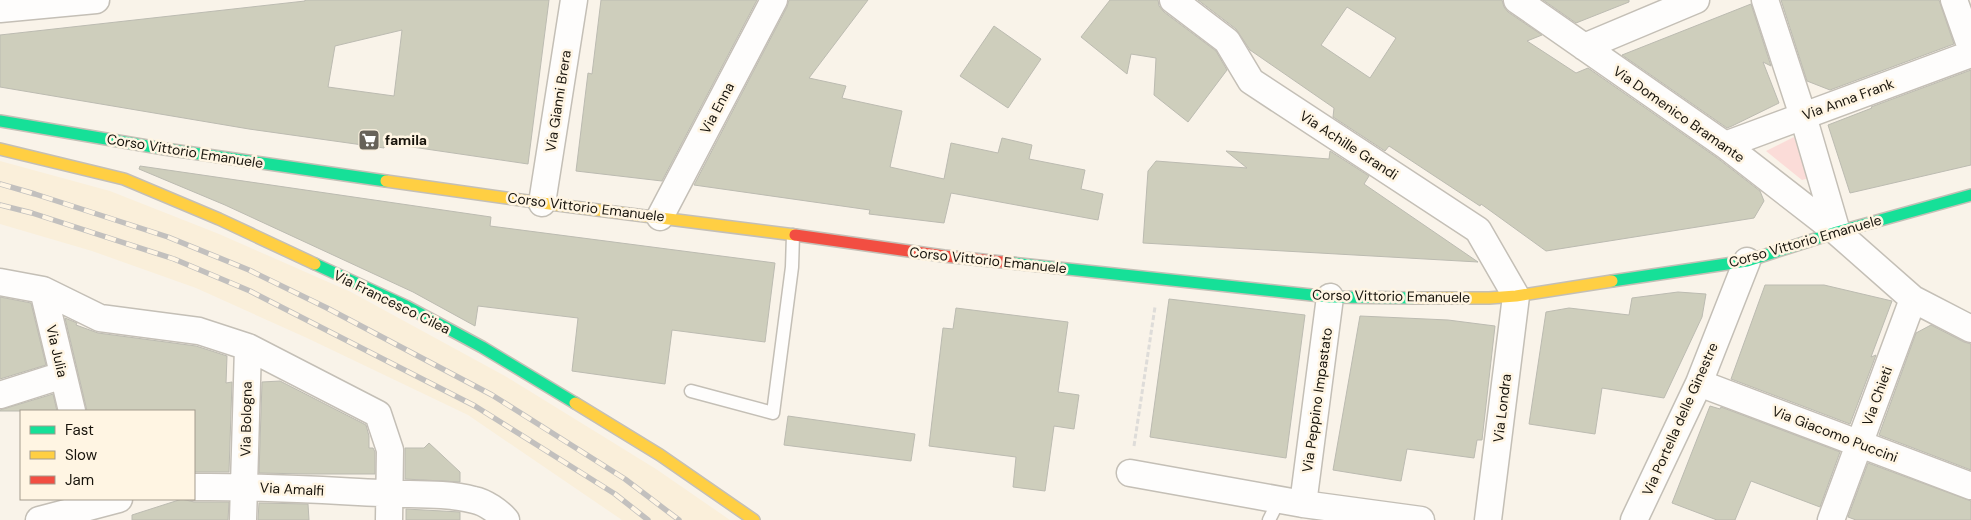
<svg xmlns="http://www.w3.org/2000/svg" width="1971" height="520" font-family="'DM Sans',sans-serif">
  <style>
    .built { fill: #faefda }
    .green { fill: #fbdcd8 }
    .building { fill: #cecebc; stroke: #bcbbb1; fill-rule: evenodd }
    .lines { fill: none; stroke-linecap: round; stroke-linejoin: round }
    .lane-casing { stroke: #c4bfb6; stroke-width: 15 }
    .street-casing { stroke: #c4bfb6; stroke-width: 29 }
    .fast-casing { stroke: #c4bfb6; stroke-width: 14 }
    .slow-casing { stroke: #c4bfb6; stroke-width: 14 }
    .jam-casing { stroke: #c4bfb6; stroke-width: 14 }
    .path { stroke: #dedcd9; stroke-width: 3; stroke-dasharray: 5 2.5; stroke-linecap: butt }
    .lane { stroke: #fefdfc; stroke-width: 12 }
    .street { stroke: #fefdfc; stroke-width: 26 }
    .fast { stroke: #16e098; stroke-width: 11 }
    .slow { stroke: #ffcf43; stroke-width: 11 }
    .jam { stroke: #f24e42; stroke-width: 11 }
    .rail-casing { stroke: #c2c0be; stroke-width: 5.5 }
    .rail { stroke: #fff5e3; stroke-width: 4; stroke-dasharray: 11; stroke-linecap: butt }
    .labels { text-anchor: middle; stroke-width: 5; stroke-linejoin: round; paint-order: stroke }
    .street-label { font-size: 14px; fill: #18140c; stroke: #fff5e3 }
    .poi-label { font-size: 14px; font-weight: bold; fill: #18140c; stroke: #fff5e3; text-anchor: start }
  </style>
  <rect width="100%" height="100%" fill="#f9f3e9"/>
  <!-- built -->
  <path class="built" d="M0,161l110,30 109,43 132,58 154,84 151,93 74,51h-108l-154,-105 -161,-77 -111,-50 -104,-37 -92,-27z"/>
  <!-- green -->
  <path class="green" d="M1794,137l15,41 -7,2 -36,-29z"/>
  <!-- building -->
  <path class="building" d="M305,0h244l-21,164 -143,-21 -1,5 -135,-19 -249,-42v-52l305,-34zM402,30l-8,66 -66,-9 7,-41z
    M601,0h156l-95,181 -86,-10 12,-98 4,1z
    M789,0h79l-59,78 37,8 -4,12 60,13 -12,56 54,12 7,-36 47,10 4,-15 30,7 -3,14 56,11 -4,19 22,5 -5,26 -147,-27 -7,30 -75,-9 1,-4 -176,-25 93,-178z
    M1110,0h48l1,6 5,6 52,39 11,19 -39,52 -34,-27 2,-37 -25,-4 -4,20 -46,-37z
    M1198,0h304l2,7 4,5 34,23 -15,6 49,32 12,-5 128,89 44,34 4,10 -10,17 -208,33 -65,-47 -1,2 -91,-60 -4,5 -52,-34 1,-9 -84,-58 -14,-21zM1347,7l49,31 -26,40 -49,-33z
    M1543,0h86v2l-53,21z
    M1781,0h158l15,44 -124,46 -23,-9z
    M1751,4l20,62 -8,-4 16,41 -47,23 -5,2 -105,-73z
    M994,26l47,33 -33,49 -48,-32z
    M1971,70v95l-121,28 -22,-68 44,-17 -1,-1z
    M1226,151l103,8 1,-8 39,25 -5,8 114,78 -335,-19 5,-72 8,-10 91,7z
    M140,166l351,51 -1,9 285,37 -10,79 -93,-12 -7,54 -93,-13 6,-53 -100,-12 -3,20 -62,-34 -188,-87 -86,-36z
    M1765,285h59l68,16 -21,56 5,-2 -26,69 -119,-45z
    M1678,292l28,2 -4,23 -38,81 -62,-10 -7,46 -66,-10 17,-112 23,-4 60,7 3,-17z
    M0,297l31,6 15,62 -46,14z
    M1169,299l136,16 -19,143 -136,-21z
    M956,308l112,14 -10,70 21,3 -5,34 -20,-3 -9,65 -32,-4 3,-30 -87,-11 14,-118 10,1z
    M1360,316l88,4 47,6 -13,114h-5l-3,18 -67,-9 -6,32 -68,-11z
    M65,318l12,5 -1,2 22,8 98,13 31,10 -1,27 6,-1 -3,90h-35v-61h-107z
    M1931,325l33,17 7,2v126l-92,-35 37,-102z
    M280,381l86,44 3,11v12h4l2,4v22h-68l-48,-1 3,-91z
    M53,394l4,17h-57v-1z
    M1710,406l10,3 1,-2 119,45 -20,55 -69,-26 -16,39h-18l-45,-17z
    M788,416l127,18 -4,27 -127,-16z
    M429,443l31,29v10l-55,-3v-31h19z
    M1868,463l103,38v19h-115l-8,-3z
    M182,499l12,3h35l-1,18h-96v-5z
    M259,503l49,1 1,16h-51z
    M406,509l54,3v8h-54z"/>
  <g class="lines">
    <!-- lane casing -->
    <g class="lane-casing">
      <path id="lane" d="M691,391l82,22 19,-146 1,-32
        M1269,520l10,-20"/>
    </g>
    <!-- street casing -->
    <g class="street-casing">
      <path id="street" d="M1173,0l54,41 24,40 227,149 38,66 -28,224
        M1517,0l208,145 112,87 76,67 58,30
        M1765,0l38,116 34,116
        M1954,0l17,48
        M0,9l96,-9
        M1584,47l112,-47
        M1725,145l246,-91
        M542,203l32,-203
        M660,217l114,-217
        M0,282l43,8 57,28 99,13 49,16 130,67 12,36 -1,70
        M43,290l29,121
        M1699,383l272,103
        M0,395l63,-20
        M1130,473l173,31 118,16
        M194,487c62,-1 124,3 186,6 31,2 63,-1 94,7 11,2 25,12 32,20
        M1303,504l27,-207
        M39,520l80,-21
        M243,520l5,-173
        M1634,520l65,-137 48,-122
        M1831,520l82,-221"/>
    </g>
    <!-- fast casing -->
    <g class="fast-casing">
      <path id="fast" d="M0,121l165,28 221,32
        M1012,263l318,34 85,1
        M315,264l91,42 76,41 93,56
        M1612,281l135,-20 90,-29 134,-37"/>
    </g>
    <!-- slow casing -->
    <g class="slow-casing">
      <path id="slow" d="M0,149l124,30 95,40 96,45
        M386,181l156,22 253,32
        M1415,298h74l27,-2 96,-15
        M575,403l85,52 94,65"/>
    </g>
    <!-- jam casing -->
    <g class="jam-casing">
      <path id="jam" d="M795,235l149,21 68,7"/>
    </g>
    <!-- path -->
    <path class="path" d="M1134,446l21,-139"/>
    <!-- lane -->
    <use href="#lane" class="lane"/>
    <!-- street -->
    <use href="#street" class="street"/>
    <!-- fast -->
    <use href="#fast" class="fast"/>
    <!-- slow -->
    <use href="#slow" class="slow"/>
    <!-- jam -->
    <use href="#jam" class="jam"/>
    <!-- rail casing -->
    <g class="rail-casing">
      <path id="rail" d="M0,184l35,10 133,43 81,33 78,38 165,87 133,84 54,41
        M0,205l32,8 142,46 76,32 225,115 140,88 33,26"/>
    </g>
    <!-- rail -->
    <use href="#rail" class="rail"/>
  </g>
  <!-- icons -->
  <defs>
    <g id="supermarket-square" transform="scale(1.125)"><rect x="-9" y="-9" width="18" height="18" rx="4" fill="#676259" stroke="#fff5e3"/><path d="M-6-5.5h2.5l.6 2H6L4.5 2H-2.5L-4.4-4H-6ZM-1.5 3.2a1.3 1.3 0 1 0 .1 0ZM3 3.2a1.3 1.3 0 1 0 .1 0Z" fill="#fff"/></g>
  </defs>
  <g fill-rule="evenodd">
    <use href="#supermarket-square" x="369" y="140"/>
  </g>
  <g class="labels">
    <!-- street labels -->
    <g class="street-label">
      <text transform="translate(1848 99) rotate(-20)" y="5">Via Anna Frank</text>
      <text transform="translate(558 101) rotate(-81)" y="5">Via Gianni Brera</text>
      <text transform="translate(717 108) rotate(-62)" y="5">Via Enna</text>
      <text transform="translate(1679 114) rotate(35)" y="5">Via Domenico Bramante</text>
      <text transform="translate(1349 145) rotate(33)" y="5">Via Achille Grandi</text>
      <text transform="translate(185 151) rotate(9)" y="5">Corso Vittorio Emanuele</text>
      <text transform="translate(586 207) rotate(7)" y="5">Corso Vittorio Emanuele</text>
      <text transform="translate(1805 241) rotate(-16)" y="5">Corso Vittorio Emanuele</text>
      <text transform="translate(988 260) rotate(6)" y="5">Corso Vittorio Emanuele</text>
      <text transform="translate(1391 296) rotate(1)" y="5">Corso Vittorio Emanuele</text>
      <text transform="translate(392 302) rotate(26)" y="5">Via Francesco Cilea</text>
      <text transform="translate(57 351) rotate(77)" y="5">Via Julia</text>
      <text transform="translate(1877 396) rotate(-70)" y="5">Via Chieti</text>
      <text transform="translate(1317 400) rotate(-82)" y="5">Via Peppino Impastato</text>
      <text transform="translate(1502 408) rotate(-83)" y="5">Via Londra</text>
      <text transform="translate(246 419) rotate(-89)" y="5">Via Bologna</text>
      <text transform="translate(1680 419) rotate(-66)" y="5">Via Portella delle Ginestre</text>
      <text transform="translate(1835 434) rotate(21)" y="5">Via Giacomo Puccini</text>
      <text transform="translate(292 489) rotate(3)" y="5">Via Amalfi</text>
    </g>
    <!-- poi labels -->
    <g class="poi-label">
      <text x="385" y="145">famila</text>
    </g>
  </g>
  <!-- legend -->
  <rect x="20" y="410" width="175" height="90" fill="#fff5e3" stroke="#a39b8d"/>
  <rect x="30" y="426" width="25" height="8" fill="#16e098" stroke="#a39b8d"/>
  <text x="65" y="435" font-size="15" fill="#18140c">Fast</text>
  <rect x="30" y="451" width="25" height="8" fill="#ffcf43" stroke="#a39b8d"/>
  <text x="65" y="460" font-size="15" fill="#18140c">Slow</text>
  <rect x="30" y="476" width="25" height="8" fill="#f24e42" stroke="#a39b8d"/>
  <text x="65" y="485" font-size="15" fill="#18140c">Jam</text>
</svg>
